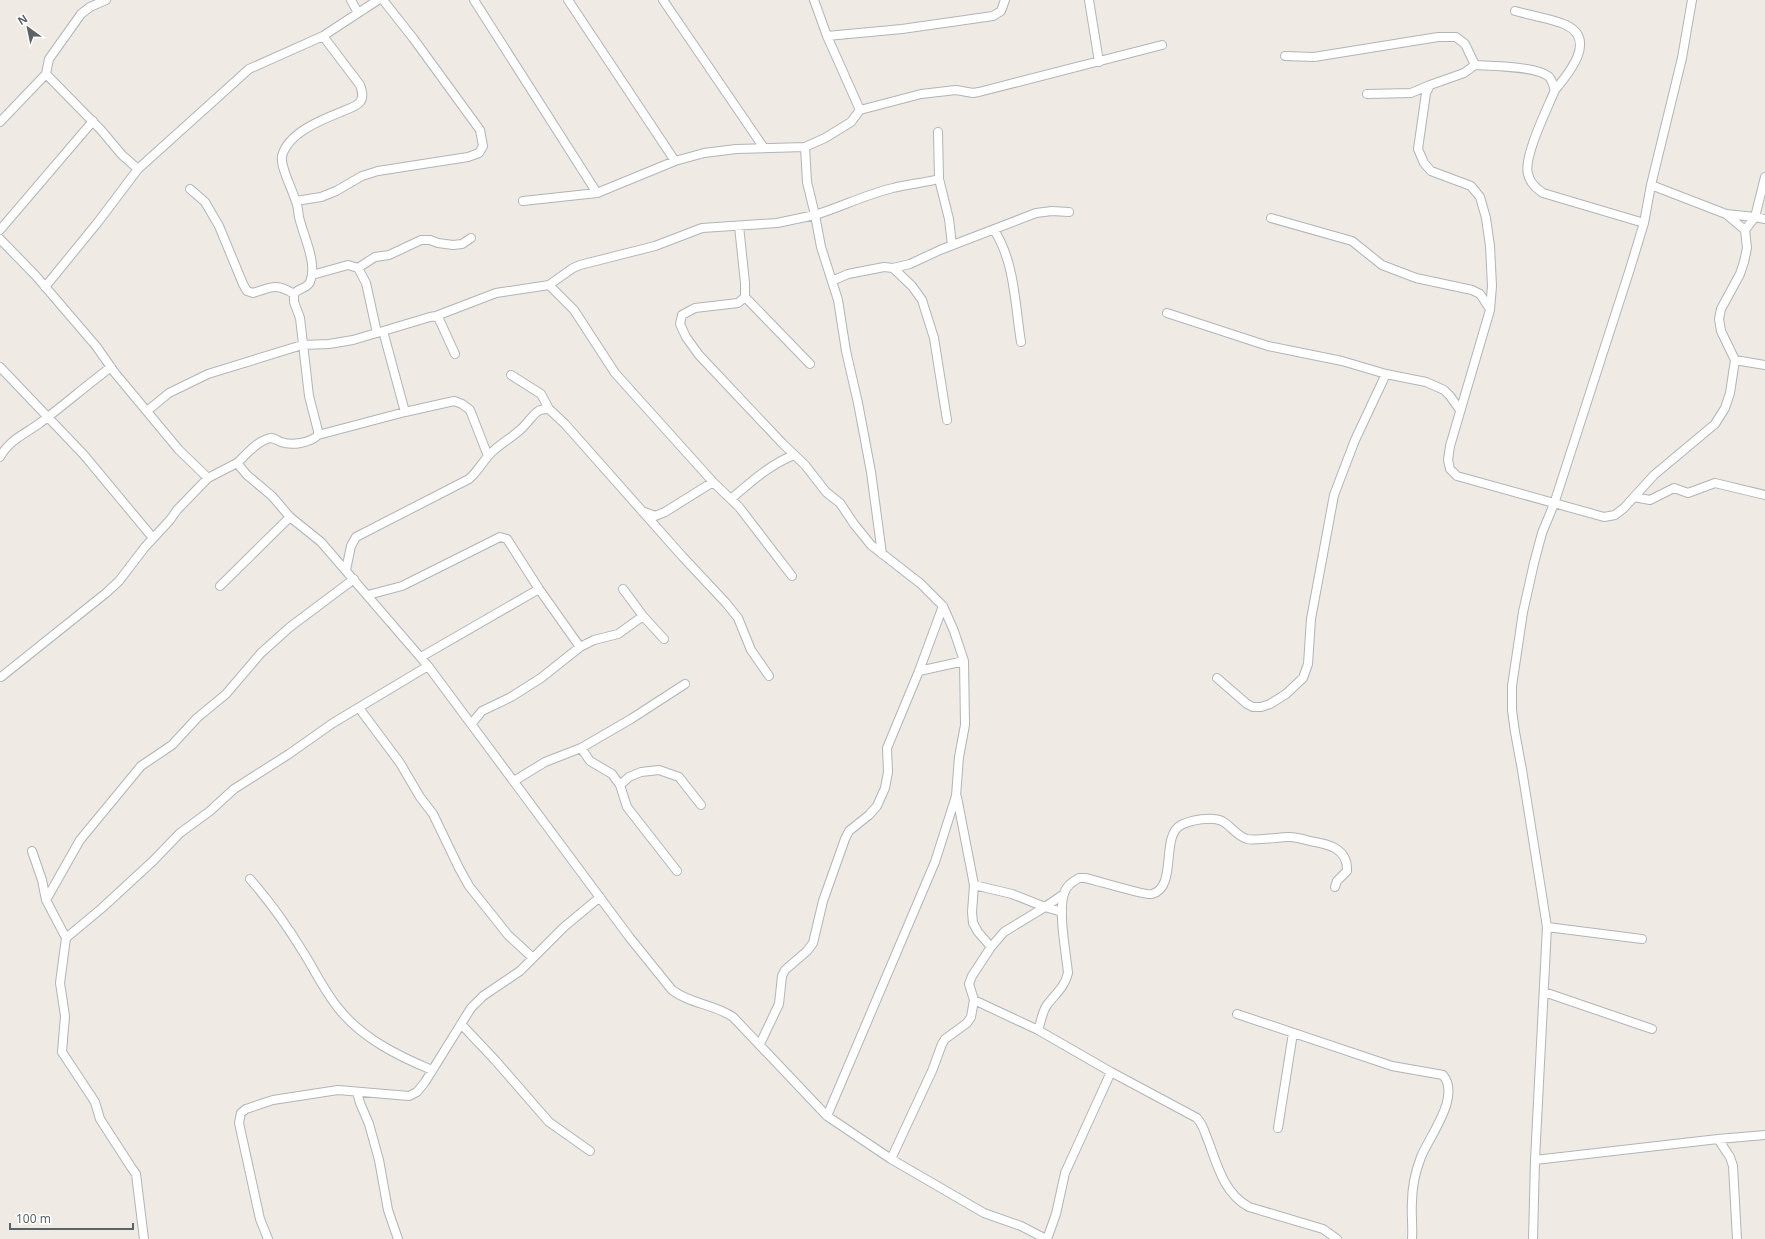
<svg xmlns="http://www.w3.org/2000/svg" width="1765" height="1239" font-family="'Noto Sans',sans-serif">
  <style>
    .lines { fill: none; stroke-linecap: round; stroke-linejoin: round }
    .street-casing { stroke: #b0b5b8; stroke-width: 10 }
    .street { stroke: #fff; stroke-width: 8 }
  </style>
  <rect width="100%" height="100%" fill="#efeae4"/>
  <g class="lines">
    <!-- street casing -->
    <g class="street-casing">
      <path id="street" d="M351,0l7,13
        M474,0l123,193
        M568,0l107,161
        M663,0l101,148
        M814,0l13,36 33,74
        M1089,0l10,62
        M1692,0l-10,58 -31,127 75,29 29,3 10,2
        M1515,11c14,4 38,8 51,14 31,15 3,48 -11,65
        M827,36l75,-7 91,-13 8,-5 4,-11
        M1285,56l29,1 124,-20h18l9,7 10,21 -11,8 -34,12 -4,8 -8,56 6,14 7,8 40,15 9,11 6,21 4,28 2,40 -2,24 -40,136 -2,14 2,9 7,7 147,41 11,-2 9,-7 30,-33 61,-51 10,-16 5,-15 5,-33 -14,-29 -2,-12 2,-10 19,-35 4,-12 3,-14 -2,-18 10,-13 10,-40
        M1475,65c17,1 60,1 73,11 4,3 5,9 7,14 -7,17 -32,67 -27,84 2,9 8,14 15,19l101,30
        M46,74l55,56 21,25 16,14 111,-100 74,-33 55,-36
        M1367,94l44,-1 19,-8
        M0,122l46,-48 3,-15 32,-45 9,-7 16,-7
        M938,132l1,47 10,40 3,26
        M190,189l15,13 14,24 24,58 4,7 6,2c19,-6 23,-10 41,1
        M296,201l25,-4 15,-6 26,-15 16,-5 90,-14 11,-4 4,-7 -3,-16 -67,-92 -30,-38
        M523,201l74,-8 78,-32 29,-8 32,-4 69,-2 20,-9 26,-16 9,-12 61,-16 35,-4 17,3 6,-1 183,-47
        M1726,214l19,16
        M1271,218l81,23 30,24 34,13 56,12 8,4 10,15
        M739,226l6,57v14l-7,6 -43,5 -13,7 -2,9 6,13 13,18 83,88 23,22 21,27 14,11 14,21 17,21 50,39 22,22 11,25 10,30 1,64 -6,32 -3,39 -21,66 -108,254
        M0,230l93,-109
        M994,230c21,32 21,76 27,112
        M0,239l36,37 60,70 19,27 64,77 29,28
        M358,268l17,-11 14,-2 32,-15h9l8,3 15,2 9,-1 9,-6
        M893,268l17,-4 30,-14 96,-37 16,-2 17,1
        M312,275l36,-10 10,3 8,15 11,50
        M832,281l16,-7 36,-7 9,1 19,18 10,14 12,38 13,82
        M549,285l25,25 41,63 98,109
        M45,287l53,-65 40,-53
        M745,297l65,67
        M1167,313l101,33 74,15 44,13 40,8 18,8 6,6 10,14
        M436,316l60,-23 53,-8 24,-17 7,-3 75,-19 47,-18 75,-5 38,-8 -8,-33 -2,-35
        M383,331l22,81
        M1735,360l30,5
        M0,367l84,88 69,83
        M511,375l30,19 8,15
        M147,411l22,-18 39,-19 94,-29 27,-1 24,-4 77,-23 6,-1 3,3 16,35
        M318,435v-4l-9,-35 -9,-78 -6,-16v-8c4,-6 13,-5 16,-12 8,-18 -7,-47 -11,-65 -1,-6 -1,-12 -4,-18 -3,-10 -15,-33 -13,-43 6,-23 39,-36 59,-44 6,-3 15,-5 19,-10 4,-5 2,-11 0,-17l-37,-49
        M488,456l-18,-46 -8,-6 -8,-3 -49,11 -87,23c-8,8 -26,11 -37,7 -5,-2 -8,-6 -14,-3 -12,4 -21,16 -30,24l10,12 25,21 18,21 31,25 107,124 202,272 42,52c18,14 42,14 61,27l94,99 64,43 93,54 37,13 25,13
        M0,457c9,-17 25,-23 40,-34 24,-18 47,-38 71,-56
        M1634,497l16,3 24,-12 14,5 27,-10 50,12
        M731,499c20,-17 38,-34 63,-44
        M642,511l13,5 10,-4 48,-30 26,25 53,69
        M882,554l-11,-82 -13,-69 -12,-52 -8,-51 -17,-53 -6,-32c26,-8 52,-21 78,-27 15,-4 31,-5 46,-9
        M346,570l5,-24 5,-9 113,-58c9,-8 12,-15 20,-24 9,-10 21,-16 31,-25 6,-5 11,-13 17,-18 3,-3 7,-3 12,-3l16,15 117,132 44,47 12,15 13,32 18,26
        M220,586l70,-69
        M623,589l20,27 21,23
        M368,595l34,-9 98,-49 7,2 32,50 41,58
        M421,657l118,-68
        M919,671l45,-10
        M1,677l105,-84 13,-12 26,-34 25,-27 7,-10 31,-32 29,-15
        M1217,678l30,26 6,3h8l9,-3 16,-10 17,-16 5,-14 3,-45 23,-124 21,-55 31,-66
        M359,708l41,55 20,34 13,17 26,54 10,18 39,49 25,23
        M472,723l10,-12 29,-14 30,-19 39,-31 14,-7 24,-6 25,-18
        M581,748l9,13 22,13 8,11 7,22 50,64
        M514,781l31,-19 36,-14 50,-29 54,-35
        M620,785l9,-8 12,-5 18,-2 20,7 22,28
        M957,797l17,88 -2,27 1,11 5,9 13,15
        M32,851l10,29 4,20 20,38 -6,45 5,33 -3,36 33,50 5,17 31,48 5,7 8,65
        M250,879c21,24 38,48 55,76 11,18 20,37 34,54 23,29 59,47 93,61
        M974,885l38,9 33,13 17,5
        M46,900l34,-60 61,-74 31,-21 25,-27 29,-24 35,-41 29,-26 64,-48
        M1547,927l95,12
        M66,938l36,-30 51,-47 27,-28 30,-22 24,-22 55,-35 44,-31 95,-57
        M1544,992l108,37
        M974,1000l64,30 73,42 -46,101 -9,41 -9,25
        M1237,1014l155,52 51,9c18,22 -13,60 -22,82 -5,13 -9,31 -9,45 -1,12 1,25 0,37
        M461,1024l34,36 54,62 41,29
        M1038,1030c3,-8 4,-18 9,-25 8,-11 18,-18 21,-32 -2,-21 -10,-61 -4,-79 2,-8 8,-12 15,-16h6c10,2 62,18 67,16 26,-7 8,-58 29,-69 10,-5 31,-9 41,-4 9,5 15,15 25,18 8,2 32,-2 42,-2 7,0 14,2 21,4 18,3 38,7 37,30l-10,10 -2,6
        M760,1044l19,-40 3,-28 3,-6 22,-19 6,-8 10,-42 22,-62 4,-8 20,-16 8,-9 8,-18 3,-16 -1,-24 32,-77 24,-65
        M1111,1072l86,46c7,8 8,16 12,25 9,25 16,51 40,64l74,22 14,10
        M357,1092l3,11 9,21 10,36 9,50 10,29
        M1278,1128l15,-95
        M1718,1139l12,18 3,9 4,73
        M891,1159l41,-88 10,-27 3,-5 22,-16 4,-6 3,-17 -5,-16 3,-8 19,-29 13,-15 41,-25 19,-13
        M1535,1160l183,-21 47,-4
        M268,1239l-8,-20 -21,-96 2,-10 5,-4 27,-9 65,-10 71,6 8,-4 8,-10 46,-74 12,-12 37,-25 44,-44 36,-30
        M1533,1239l2,-79 12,-233 -25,-157 -7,-38 -3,-22v-24l11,-74 11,-49 8,-30 12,-29 75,-232 15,-49 7,-38"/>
    </g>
    <!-- street -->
    <use href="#street" class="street"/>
  </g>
  <!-- north arrow -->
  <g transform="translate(28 28) rotate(327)" stroke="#ffffff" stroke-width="3" paint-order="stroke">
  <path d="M0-3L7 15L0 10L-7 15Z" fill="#5c6366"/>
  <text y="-6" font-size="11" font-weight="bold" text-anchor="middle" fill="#5c6366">N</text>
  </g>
  <!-- scale -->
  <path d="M10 1223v6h123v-6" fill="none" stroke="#5c6366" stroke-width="2"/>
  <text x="16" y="1223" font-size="12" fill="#5c6366" stroke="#ffffff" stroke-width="3" paint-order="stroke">100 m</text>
</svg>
